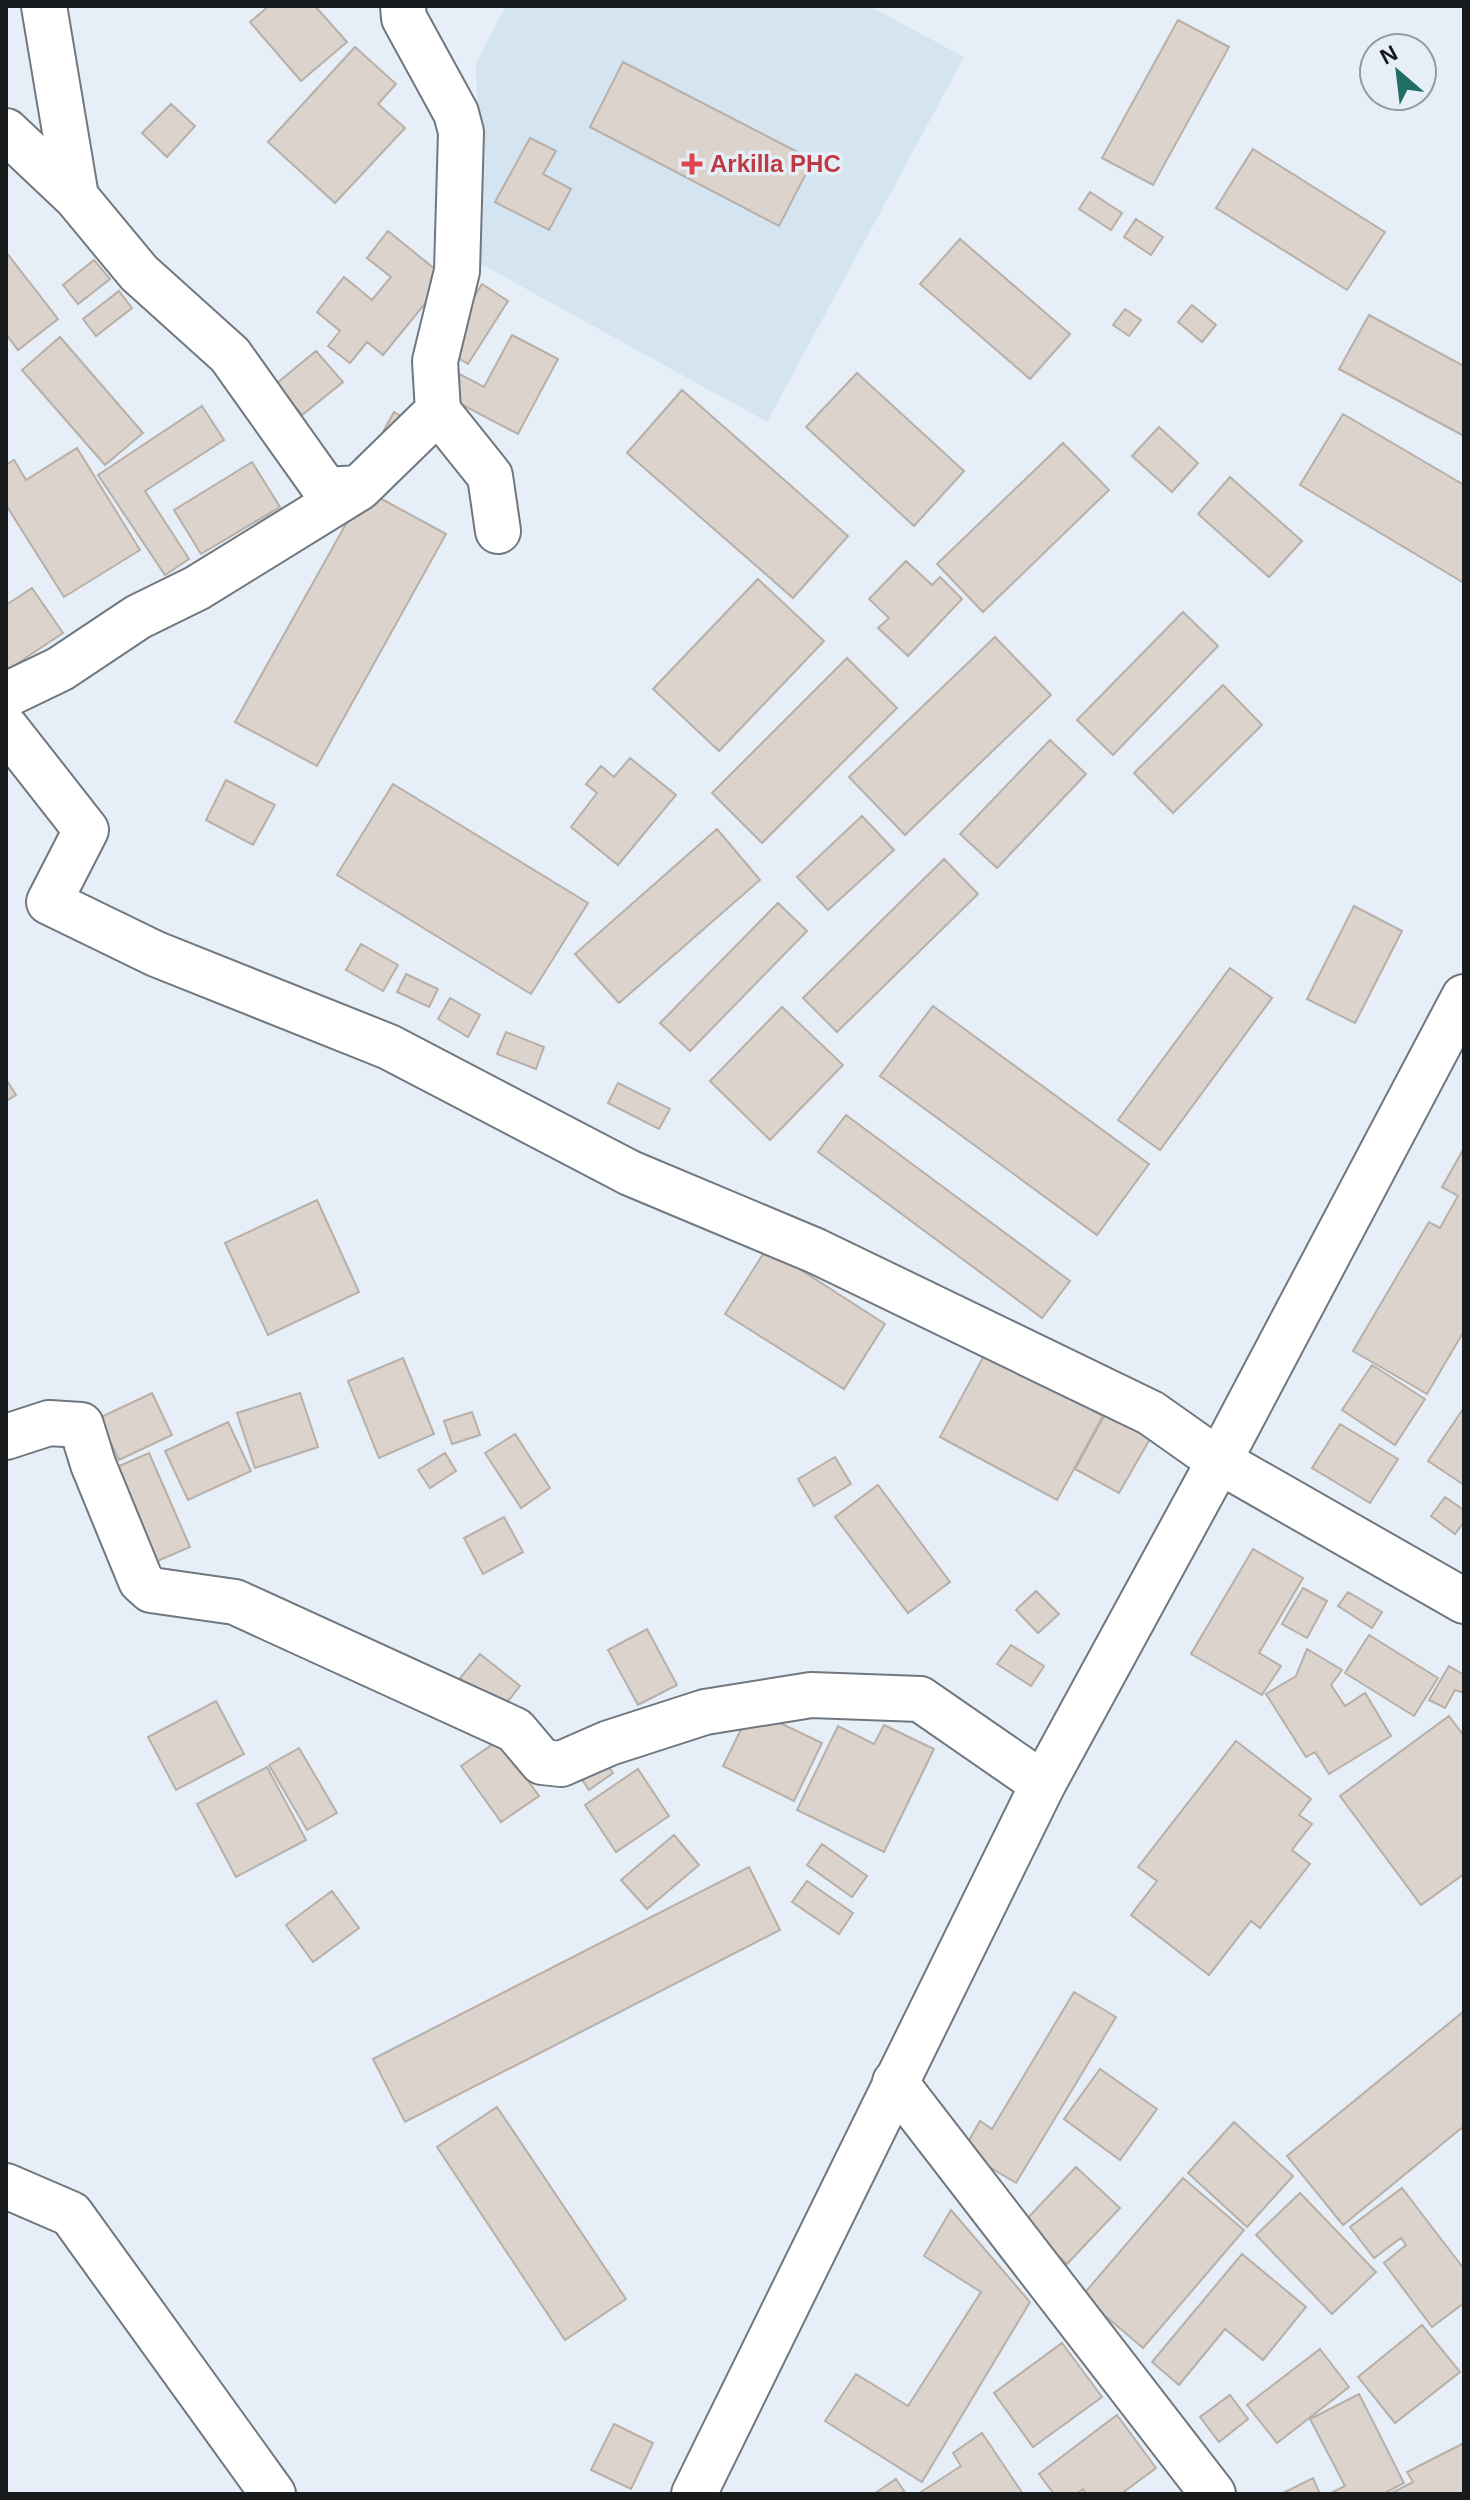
<svg xmlns="http://www.w3.org/2000/svg" width="1470" height="2500" font-family="Arial,sans-serif">
  <style>
    .built { fill: #d5e4f1 }
    .building { fill: #dcd3cc; stroke: #b7afa8; stroke-width: 2 }
    .lines { fill: none; stroke-linecap: round; stroke-linejoin: round }
    .minor-casing { stroke: #70777e; stroke-width: 48 }
    .tertiary-casing { stroke: #70777e; stroke-width: 48 }
    .minor { stroke: #fff; stroke-width: 44 }
    .tertiary { stroke: #fff; stroke-width: 44 }
    .health-dot { fill: #e0444e; stroke: #e6eff7; stroke-width: 3 }
    .labels { text-anchor: middle; stroke-width: 7; stroke-linejoin: round; paint-order: stroke }
    .health-label { font-size: 24px; font-weight: bold; fill: #be3a42; stroke: #e6eff7; text-anchor: start }
  </style>
  <rect width="100%" height="100%" fill="#e6eff7"/>
  <!-- built -->
  <path class="built" d="M506,6h363l95,51 -197,365 -286,-158 -5,-201z"/>
  <!-- building -->
  <path class="building" d="M269,6h46l32,36 -46,39 -51,-59z
    M1178,20l51,27 -76,138 -51,-27z
    M355,47l41,37 -18,20 27,24 -70,75 -67,-61z
    M623,62l190,98 -34,66 -189,-99z
    M171,104l24,22 -28,31 -25,-24z
    M530,138l26,13 -13,23 28,15 -22,41 -54,-28z
    M1253,149l132,83 -38,58 -131,-82z
    M1090,192l32,21 -11,17 -32,-21z
    M1136,219l27,18 -12,18 -27,-18z
    M388,231l58,47 -63,77 -16,-13 -17,21 -22,-17 12,-15 -23,-19 27,-35 28,23 19,-23 -24,-19z
    M960,239l110,95 -40,45 -110,-95z
    M6,252l52,67 -40,31 -12,-16z
    M94,260l16,19 -32,25 -15,-19z
    M482,284l26,17 -40,63 -26,-16z
    M119,291l13,17 -36,28 -13,-17z
    M1192,305l24,20 -14,17 -24,-20z
    M1125,309l16,11 -12,16 -16,-11z
    M1369,315l95,51v70l-125,-67z
    M512,335l46,24 -40,75 -80,-42 12,-23 34,18z
    M60,337l83,96 -38,32 -83,-95z
    M316,351l27,31 -41,33 -26,-31z
    M857,373l107,98 -50,55 -108,-99z
    M682,390l166,146 -55,62 -166,-145z
    M202,406l22,34 -79,51 44,68 -24,16 -67,-100z
    M394,412l17,10 -34,21z
    M1343,414l121,71v98l-164,-98z
    M1159,427l39,36 -26,29 -40,-36z
    M1063,443l46,47 -126,122 -46,-48z
    M77,448l63,102 -76,47 -58,-92v-40l8,-5 12,20z
    M252,462l28,45 -79,47 -27,-44z
    M1230,477l72,64 -33,36 -71,-63z
    M365,490l81,44 -129,232 -82,-44z
    M906,561l26,24 8,-8 22,22 -54,57 -30,-28 11,-10 -20,-19z
    M758,579l66,62 -105,110 -66,-62z
    M32,588l31,45 -57,38v-66z
    M1183,612l35,34 -105,109 -36,-35z
    M995,637l56,58 -146,140 -56,-58z
    M847,658l50,50 -135,135 -50,-50z
    M1223,685l39,40 -89,88 -39,-40z
    M1050,740l36,34 -89,94 -37,-34z
    M630,758l46,37 -58,70 -47,-38 26,-34 -11,-9 15,-18 13,11z
    M226,780l49,25 -22,40 -47,-25z
    M393,784l195,119 -57,91 -194,-119z
    M862,816l32,34 -66,60 -31,-33z
    M717,829l43,51 -141,123 -44,-49z
    M944,859l34,35 -141,138 -34,-34z
    M778,903l29,28 -117,120 -30,-28z
    M1354,906l48,25 -47,92 -48,-24z
    M361,944l37,21 -15,26 -37,-21z
    M1230,968l42,30 -112,152 -42,-30z
    M406,974l32,15 -9,18 -32,-15z
    M450,998l30,17 -12,22 -30,-18z
    M933,1006l216,158 -52,71 -217,-159z
    M782,1007l61,58 -73,75 -60,-59z
    M506,1032l38,15 -8,22 -39,-15z
    M6,1079l10,16 -10,6z
    M618,1083l52,26 -11,20 -51,-26z
    M846,1115l224,166 -28,37 -224,-166z
    M1464,1148v183l-37,63 -74,-43 76,-129 11,6 18,-32 -16,-9z
    M317,1200l42,92 -91,43 -43,-92z
    M767,1248l118,76 -41,65 -119,-75z
    M986,1352l117,64 -46,84 -117,-63z
    M403,1358l31,76 -55,24 -31,-77z
    M1372,1365l53,34 -30,46 -53,-35z
    M152,1393l20,42 -53,25 -20,-42z
    M300,1393l18,54 -63,21 -18,-55z
    M1109,1407l45,25 -35,61 -44,-24z
    M1463,1409l1,1v75l-36,-24z
    M472,1412l8,23 -28,9 -8,-23z
    M228,1422l23,49 -63,29 -23,-49z
    M1340,1424l58,35 -28,44 -58,-35z
    M515,1434l35,54 -29,20 -36,-55z
    M149,1453l41,94 -37,16 -41,-94z
    M445,1453l11,18 -26,17 -12,-18z
    M835,1457l16,27 -37,22 -16,-27z
    M878,1485l72,97 -42,31 -73,-96z
    M1445,1497l19,13v12l-9,12 -24,-18z
    M504,1517l19,35 -40,22 -19,-36z
    M1253,1549l50,29 -44,75 22,13 -19,29 -71,-41z
    M1303,1588l24,13 -20,37 -25,-14z
    M1036,1591l23,23 -21,19 -22,-23z
    M1348,1592l34,20 -10,16 -34,-22z
    M647,1629l30,56 -39,20 -30,-55z
    M1369,1635l69,43 -24,38 -69,-43z
    M1011,1645l33,21 -13,20 -34,-22z
    M1307,1649l35,21 -11,15 14,21 20,-13 26,43 -62,38 -14,-22 -9,5 -40,-63 30,-18z
    M480,1654l40,32 -19,24 -41,-32z
    M1449,1666l15,9v18l-9,-3 -10,18 -16,-8z
    M216,1701l28,53 -68,36 -28,-53z
    M751,1709l71,34 -28,58 -71,-35z
    M1449,1716l15,20v138l-43,31 -81,-109z
    M884,1725l50,24 -50,103 -87,-42 41,-84 36,18z
    M499,1740l40,56 -38,26 -40,-56z
    M1236,1741l75,58 -12,16 13,9 -20,26 18,14 -50,64 -9,-7 -42,54 -78,-60 26,-34 -19,-14z
    M299,1748l38,65 -30,17 -38,-65z
    M601,1756l12,17 -24,17 -12,-18z
    M267,1767l39,73 -70,37 -39,-73z
    M638,1769l31,47 -53,36 -31,-47z
    M674,1835l25,30 -52,44 -26,-29z
    M822,1844l45,32 -15,21 -45,-32z
    M749,1867l31,63 -375,192 -32,-63z
    M807,1881l46,32 -14,21 -47,-32z
    M332,1891l27,37 -46,34 -27,-37z
    M1074,1992l42,25 -100,166 -53,-32 17,-30 12,8z
    M1464,2011v115l-121,99 -56,-69z
    M1100,2069l57,40 -37,51 -56,-41z
    M497,2107l129,192 -61,41 -128,-193z
    M1234,2122l59,54 -46,51 -59,-54z
    M1076,2167l44,41 -53,56 -44,-41z
    M1183,2178l61,52 -101,118 -61,-52z
    M1402,2188l62,81v34l-32,24 -48,-64 22,-18 -5,-7 -27,20 -24,-31z
    M1300,2193l76,79 -44,42 -76,-79z
    M951,2210l79,92 -108,180 -97,-61 31,-47 52,32 73,-114 -57,-36z
    M1242,2254l64,53 -43,53 -38,-31 -46,56 -27,-23z
    M1422,2325l38,47 -65,51 -37,-46z
    M1062,2343l40,54 -69,50 -39,-54z
    M1320,2349l29,38 -72,56 -30,-38z
    M1359,2394l45,89 -21,11h-54l16,-8 -35,-67z
    M1230,2395l18,24 -29,23 -19,-25z
    M1117,2415l39,53 -35,26h-35l-3,-5 -6,5h-23l-15,-20z
    M614,2424l39,19 -22,46 -40,-19z
    M982,2433l41,61h-105l43,-28 -8,-13z
    M1464,2443v51h-74l23,-12 -6,-10z
    M1313,2478l7,16h-39z
    M896,2479l10,15h-32z"/>
  <g class="lines">
    <!-- minor casing -->
    <g class="minor-casing">
      <path id="minor" d="M44,6l32,191
        M403,6l1,12 52,95 5,19 -4,139 -22,90 3,50 52,65 8,55
        M6,131l70,66 63,76 91,82 96,135 33,-2 79,-77
        M6,695l54,-26 78,-52 59,-29 162,-100
        M6,728l80,102 -37,72 107,52 233,93 241,126 186,78 335,162 68,48 245,140
        M6,1437l43,-14 32,2 12,39 48,117 10,9 84,12 280,128 27,32 19,2 48,-21 96,-31 106,-17 109,4 123,85
        M895,2082l318,412
        M6,2186l65,28 202,280"/>
    </g>
    <!-- tertiary casing -->
    <g class="tertiary-casing">
      <path id="tertiary" d="M694,2494l349,-710 176,-323 245,-464"/>
    </g>
    <!-- minor -->
    <use href="#minor" class="minor"/>
    <!-- tertiary -->
    <use href="#tertiary" class="tertiary"/>
  </g>
  <!-- markers -->
  <path class="health-dot" d="M688 152h8v8h8v8h-8v8h-8v-8h-8v-8h8z"/>
  <g class="labels">
    <!-- health labels -->
    <g class="health-label">
      <text x="710" y="172">Arkilla PHC</text>
    </g>
  </g>
  <!-- border -->
  <rect width="1470" height="2500" fill="none" stroke="#171a1d" stroke-width="16"/>
  <!-- north arrow -->
  <g transform="translate(1398 72) rotate(332)"><circle r="38" fill="#e6eff7" stroke="#939aa0" stroke-width="2"/>
  <path d="M0-6L14 30L0 20L-14 30Z" fill="#226c66"/>
  <text y="-12" font-size="22" font-weight="bold" text-anchor="middle" fill="#171a1d">N</text>
  </g>
</svg>
